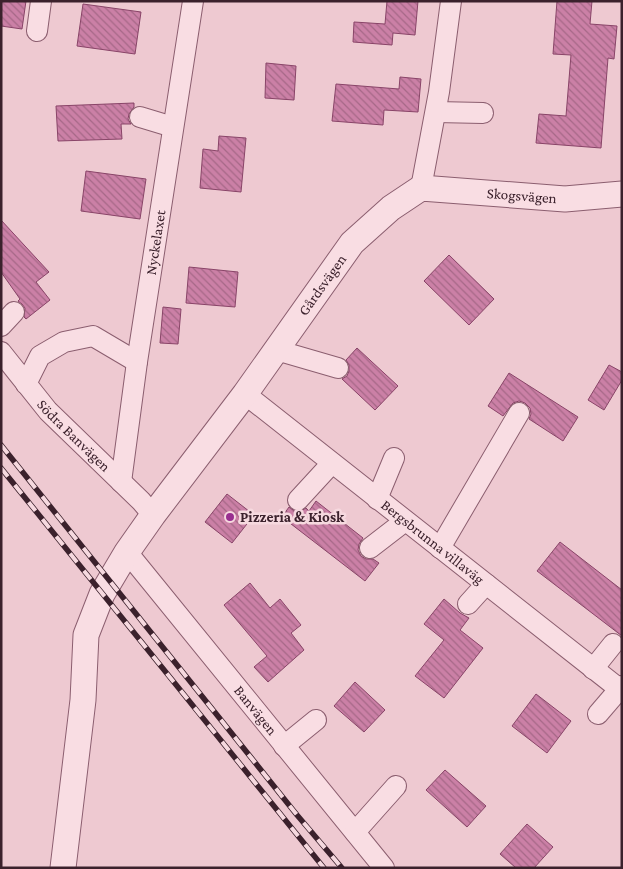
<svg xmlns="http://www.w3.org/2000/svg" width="623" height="869" font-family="'Crimson Pro',serif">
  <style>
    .building { fill: url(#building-back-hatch); stroke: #894468 }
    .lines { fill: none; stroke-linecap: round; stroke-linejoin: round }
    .minor-casing { stroke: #8b5e6f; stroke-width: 22 }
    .tertiary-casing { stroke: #8b5e6f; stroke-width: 27 }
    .minor { stroke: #f9dde3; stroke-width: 20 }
    .tertiary { stroke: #f9dde3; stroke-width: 25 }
    .rail-casing { stroke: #3b212c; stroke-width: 5.5 }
    .rail { stroke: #f6d9df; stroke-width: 4; stroke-dasharray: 11; stroke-linecap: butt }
    .poi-dot { fill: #992f90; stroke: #f6d9df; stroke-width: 2 }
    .labels { text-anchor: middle; stroke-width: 5; stroke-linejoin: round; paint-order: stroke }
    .street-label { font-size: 15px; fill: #3b212c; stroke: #f6d9df }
    .poi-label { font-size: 15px; font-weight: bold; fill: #3b212c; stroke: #f6d9df; text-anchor: start }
  </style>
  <defs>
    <pattern id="building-back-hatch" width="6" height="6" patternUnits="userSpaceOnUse" patternTransform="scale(1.25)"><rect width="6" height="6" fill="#cb80a6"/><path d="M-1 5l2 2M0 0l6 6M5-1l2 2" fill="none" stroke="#a66887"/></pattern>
  </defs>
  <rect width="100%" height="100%" fill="#eec9d1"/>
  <!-- building -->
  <path class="building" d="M1,1h25l-4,28 -21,-3z
    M387,1h31l-3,34 -22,-2 -1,12 -39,-3 1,-20 31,2z
    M557,1h35l-2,23 27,2 -3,33 -6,-1 -7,90 -65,-5 3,-29 27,2 5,-61 -18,-1z
    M83,4l58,8 -6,42 -58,-8z
    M266,63l30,3 -2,34 -29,-2z
    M400,77l21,2 -3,33 -34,-2 -1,15 -51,-4 4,-37 63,5z
    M134,103v4l-5,7 -1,5 3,5h-10l1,15 -64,2 -2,-35z
    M219,136l27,2 -5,54 -41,-4 3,-39 15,2z
    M86,171l60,8 -6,40 -59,-8z
    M1,220l48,52 -13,10 14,18 -24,19 -2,-2 1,-9 -3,-4 -4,-3 2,-2 -19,-27z
    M449,255l45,44 -25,26 -45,-44z
    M189,267l49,5 -3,35 -49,-4z
    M163,307l18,2 -3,35 -18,-1z
    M357,348l41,38 -23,24 -33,-31 5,-3 2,-5v-6l-3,-5z
    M609,365l13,7v8l-18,30 -16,-10z
    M509,373l69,44 -15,24 -34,-22 2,-5 -1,-6 -5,-5 -6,-2 -6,2 -10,13 -15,-10z
    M227,494l27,21 -22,28 -27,-21z
    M316,501l47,37 -4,6 -1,6 3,6 5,3h7l6,4 -14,18 -83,-64 7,-10 7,5 5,-1 5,-3 3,3z
    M560,542l62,48v46l-85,-65z
    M250,583l20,25 10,-9 21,26 -10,8 13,17 -36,32 -14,-15 13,-11 -43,-51z
    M444,599l16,14 9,5 -9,12 23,18 -39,50 -29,-22 29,-36 -20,-16z
    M355,682l30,28 -21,22 -30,-26z
    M536,694l35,27 -24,32 -35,-27z
    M445,770l41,36 -19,21 -41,-37z
    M527,824l26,23 -19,21h-18l-16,-14z"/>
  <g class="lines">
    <!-- minor casing -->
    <g class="minor-casing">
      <g id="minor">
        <path d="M37,31l4,-30"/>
        <path d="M436,112l47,1"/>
        <path d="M140,117l33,10"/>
        <path d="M421,188l18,-96 12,-91"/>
        <path d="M1,326l13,-14"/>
        <path d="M276,350l62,18"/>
        <path id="s1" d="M1,352l47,59 93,90 12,14"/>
        <path d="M26,384l14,-28 24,-14 29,-6 44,26"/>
        <path id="s2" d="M245,394l377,297"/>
        <path id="s3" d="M121,482l16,-120 56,-361"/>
        <path d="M377,499l17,-41"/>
        <path d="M298,500l34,-37"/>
        <path d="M370,548l35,-27"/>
        <path d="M440,548l79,-135"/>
        <path id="s4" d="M127,552l257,316"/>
        <path d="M468,604l18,-20"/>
        <path d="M593,669l20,-25"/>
        <path d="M598,714l24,-28"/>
        <path d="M284,746l32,-26"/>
        <path d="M355,832l41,-46"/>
      </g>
    </g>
    <!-- tertiary casing -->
    <g class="tertiary-casing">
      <g id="tertiary">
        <path id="s5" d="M63,868l20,-168 3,-65 16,-41 25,-42 26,-37 92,-121 107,-151 39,-35 30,-20 144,11 57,-5"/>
      </g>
    </g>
    <!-- minor -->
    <use href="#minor" class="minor"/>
    <!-- tertiary -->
    <use href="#tertiary" class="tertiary"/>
    <!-- rail casing -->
    <g class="rail-casing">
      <path id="rail" d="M1,445l296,370 45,53
        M1,468l323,400"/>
    </g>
    <!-- rail -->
    <use href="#rail" class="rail"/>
  </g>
  <!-- markers -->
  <circle class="poi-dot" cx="230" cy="517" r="5"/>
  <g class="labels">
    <!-- street labels -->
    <g class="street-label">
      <text dy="5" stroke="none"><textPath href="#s5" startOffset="899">Skogsvägen</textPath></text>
      <text dy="5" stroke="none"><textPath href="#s3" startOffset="242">Nyckelaxet</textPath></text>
      <text dy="5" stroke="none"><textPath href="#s5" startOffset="658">Gårdsvägen</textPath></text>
      <text dy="5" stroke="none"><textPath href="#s1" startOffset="111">Södra Banvägen</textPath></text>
      <text dy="5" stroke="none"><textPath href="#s2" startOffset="239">Bergsbrunna villaväg</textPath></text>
      <text dy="5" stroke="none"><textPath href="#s4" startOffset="204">Banvägen</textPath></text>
    </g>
    <!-- poi labels -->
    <g class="poi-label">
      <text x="240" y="522">Pizzeria &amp; Kiosk</text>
    </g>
  </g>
  <!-- border -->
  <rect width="623" height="869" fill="none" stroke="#3b212c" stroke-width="5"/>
</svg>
